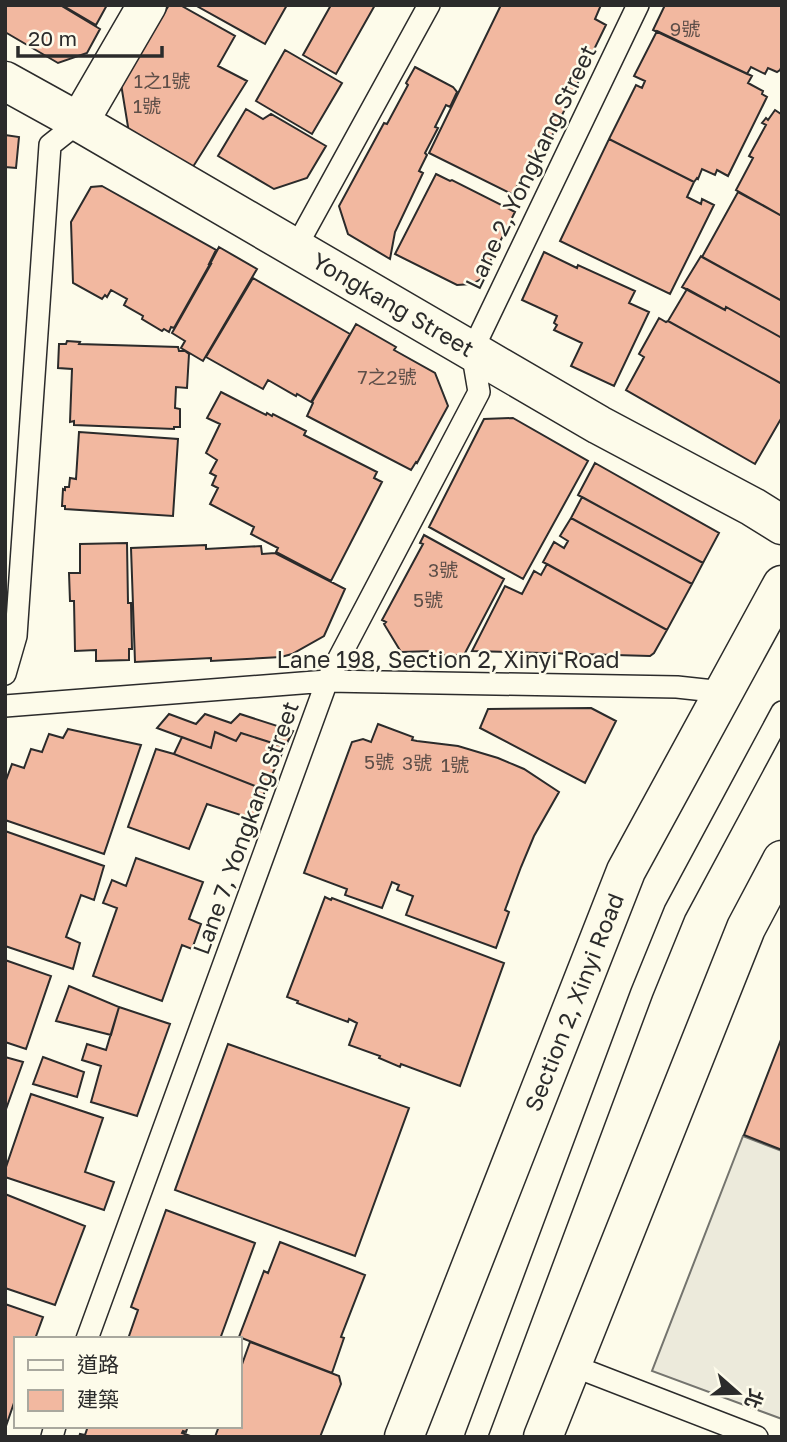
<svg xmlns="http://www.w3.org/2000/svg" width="787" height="1442" font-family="'Golos Text','Noto Sans TC',sans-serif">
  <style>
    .parking { fill: #eceadb; stroke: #74746e; stroke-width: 2 }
    .building { fill: #f2b8a0; stroke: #2b2b2b; stroke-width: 2 }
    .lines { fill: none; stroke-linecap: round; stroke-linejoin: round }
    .lane-casing { stroke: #2b2b2b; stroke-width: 24 }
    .street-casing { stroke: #2b2b2b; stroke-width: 41 }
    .secondary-casing { stroke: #2b2b2b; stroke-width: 41 }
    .lane { stroke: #fdfbea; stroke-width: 21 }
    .street { stroke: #fdfbea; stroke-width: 38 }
    .secondary { stroke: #fdfbea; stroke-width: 38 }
    .labels { text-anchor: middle; stroke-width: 5; stroke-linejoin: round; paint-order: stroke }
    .number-label { font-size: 19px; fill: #5d4e48 }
    .street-label { font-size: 23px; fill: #2b2b2b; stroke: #fdfbea }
  </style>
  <rect width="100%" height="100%" fill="#fdfbea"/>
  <!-- parking -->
  <path class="parking" d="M743,1136l39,15v268l-130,-48z"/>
  <!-- building -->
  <path class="building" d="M5,5h55l40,24 -13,24 -29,10 -53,-31z
    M62,5h45l-11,20z
    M169,5h11l55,31 -17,30 29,15 -56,89 -62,-37 -8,-49z
    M195,5h92l-22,39z
    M331,5h44l-39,69 -33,-19z
    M501,5h100l-6,14 11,6 -59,121 -6,-3 -21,44 -3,-1 -5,8 -83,-41z
    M665,5h117v61l-2,4 -3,2 -9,-4 -3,6 -14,-7 -4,7 -94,-44z
    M657,31l95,45 -4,7 15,8 -1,3 5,3 -39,79 -11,-6 -2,5 -13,-6 -4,10 -1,-1 -3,4 -85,-43 27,-54 6,3 3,-7 -11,-5z
    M285,50l57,33 -30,51 -56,-33z
    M415,67l38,20 4,5 -7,15 -4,-2 -11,22 3,1 -13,25 2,2 -8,16 4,2 -28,59 -5,27 -42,-25 -9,-28 45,-83 3,1 21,-39 -2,-2z
    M246,109l17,10 8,-5 55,32 -19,32 -33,11 -56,-33z
    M775,110l6,4 1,-2v104l-46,-26 17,-32 -4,-2 17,-31 -4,-2 4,-5 2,2z
    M5,135l14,2 -3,31 -11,-1z
    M609,139l85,43 -7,15 14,7 1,-5 12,6 -44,89 -110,-53z
    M436,174l14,7 2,-1 63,32 -34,67 -9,5 -15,1 -62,-31z
    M102,186l114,64 -7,14h1l-36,64 -3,-1 -2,5 -5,-3 -2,2 -20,-12 1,-3 -19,-11 3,-6 -16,-9 -4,7 -2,-2 -3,4 -29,-16 -2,-61 20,-35z
    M738,192l44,24v85l-80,-44z
    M219,247l38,22 -54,92 -22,-13 4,-7 -13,-8 39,-69h-1z
    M544,252l33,16 1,-3 57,26 -6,12 20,9 -35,74 -43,-20 11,-23 -28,-13 3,-5 -3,-2 3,-7 -35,-16z
    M701,256l81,45v37l-56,-31 -1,3 -43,-23z
    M253,278l97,56 -39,68 -14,-8 -1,2 -28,-16 -5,9 -57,-32z
    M687,289l38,21 1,-3 56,31v46l-114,-63z
    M659,318l7,4 2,-1 114,63v33l-27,47 -129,-74 18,-33 -5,-3z
    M356,324l40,23 -2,3 41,23 13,33 -31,57 -1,-1 -5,8 -104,-54 6,-13 -1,-1z
    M67,341l13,1 -1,2 99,3 1,4h6l4,3 -2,34 -11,-1 -1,21 5,1v18h-6v2l-100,-4v-4l-4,1 2,-53 -14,-1 1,-24h7z
    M221,392l45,23 1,-2 5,3 1,-2 33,17 -2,4 73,37 -3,6 8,4 -51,99 -55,-29 2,-4 -27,-14 3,-7 -44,-23 8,-16 -6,-3 4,-9 -6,-3 7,-13 -11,-7 14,-29 -13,-6z
    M513,418l75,43 -65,118 -94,-52 55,-108z
    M79,432l99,7 -5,77 -108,-7v-3h-3l1,-17 2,1v-3h4l1,-9 6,1z
    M595,463l124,70 -16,30 -125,-68z
    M582,497l121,66 -11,21 -121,-66z
    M571,518l121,66 -25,46 -124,-68 11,-20 10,6 4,-7 -8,-5z
    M424,535l80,44 -40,76 -31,1v-5l-32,1 -17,-28 2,-2 -4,-2 41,-76 -3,-1z
    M127,543l1,60h3l1,46h-3v11l-33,1v-11l-21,1 -1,-50h-4l-1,-28h11v-29z
    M206,545v4l55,-3 1,8 13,-1 70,36 -21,47 -32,18 -11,3 -70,4v-3l-76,4 -4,-114z
    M547,564l120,66 -13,23 -4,3 -178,-5 33,-65 17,8 12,-23 7,4z
    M591,708l25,13 -31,62 -105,-55 8,-19z
    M169,714l27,10 9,-10 26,9 9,-9 53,17 -8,16 -44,-14 -5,8 -21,-9 -4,16 -54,-20z
    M378,724l35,13 -1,3 5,1 41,5 40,12 26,11 35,23 -25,44 -13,31 -16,43 4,2 -13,36 -90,-33 7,-19 -16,-6 2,-5 -7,-3 -10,26 -37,-13 2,-6 -43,-16 48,-131 11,-3 8,3z
    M68,729l73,16 -37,109 -99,-34v-37l7,-19 12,4 7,-19 11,3 7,-18 14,4z
    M215,732l21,9 5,-8 44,14 -20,43 -91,-36 8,-17 29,11z
    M156,749l18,5 91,36 -9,30 -49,-16 -18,45 -61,-22z
    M5,831l99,35 -10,34 -13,-5 -15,42 14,6 -7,26 -68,-23z
    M136,858l67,24 -14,37 12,5 -9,25 -10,-4 -20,56 -69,-25 24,-68 -14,-5 9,-23 14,6z
    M325,897l6,3 1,-2 172,65 -44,123 -59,-22 -1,3 -21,-9 1,-2 -31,-11 8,-22 -8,-4 -1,3 -51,-19 1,-2 -11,-4z
    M5,960l46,16 -25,73 -21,-7z
    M69,986l50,21 -8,28 -55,-14z
    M119,1007l51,17 -33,92 -46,-14 10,-36 -19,-6 5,-16 19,6z
    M782,1037v113l-38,-15z
    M228,1044l181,64 -54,148 -180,-66z
    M5,1057l18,5 -18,50z
    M43,1057l41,15 -7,25 -44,-13z
    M31,1094l72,24 -18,54 29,10 -10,28 -99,-33v-7z
    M5,1194l80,32 -30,79 -50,-17z
    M166,1210l89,33 -35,96h-92l10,-29 -7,-3z
    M280,1242l85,33 -24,62 3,1 -12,35 -93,-36 25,-66 4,2z
    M5,1304l38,13 -8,22h-19v58l-11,32z
    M250,1342l89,34 2,8 -21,53h-105l4,-11h21v-56z
    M88,1426h100l-2,6 -3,-1 -1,2 11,4h-114l1,-3 5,1z"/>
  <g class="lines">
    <!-- lane casing -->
    <g class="lane-casing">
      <path id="lane" d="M296,247l133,-242
        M5,674l11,-38 34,-491 29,-23
        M5,706l322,-25 350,6 46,5
        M87,1339l240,-658 152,-289 -7,-41 166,-346
        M571,1365l186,72
        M52,1437l3,-11
        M476,1437l166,-445 33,-81 107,-199"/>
    </g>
    <!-- street casing -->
    <g class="street-casing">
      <g id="street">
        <path id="s1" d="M5,81l74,41 393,229 127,74 154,82 29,18"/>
        <path d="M79,122l68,-117"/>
      </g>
    </g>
    <!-- secondary casing -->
    <g class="secondary-casing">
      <g id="secondary">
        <path id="s2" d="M404,1437l222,-566 156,-286"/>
        <path d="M543,1437l203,-509 36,-68"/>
      </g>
    </g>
    <!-- lane -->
    <use href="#lane" class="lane"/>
    <!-- street -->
    <use href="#street" class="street"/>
    <!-- secondary -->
    <use href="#secondary" class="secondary"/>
  </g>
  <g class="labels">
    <!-- number labels -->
    <g class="number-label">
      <text x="685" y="36">9號</text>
      <text x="162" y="88">1之1號</text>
      <text x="147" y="113">1號</text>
      <text x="387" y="384">7之2號</text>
      <text x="443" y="577">3號</text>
      <text x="428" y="607">5號</text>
      <text x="379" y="769">5號</text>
      <text x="417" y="770">3號</text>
      <text x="455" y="772">1號</text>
    </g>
    <!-- street labels -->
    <g class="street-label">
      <text transform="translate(531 167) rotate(-64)" y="8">Lane 2, Yongkang Street</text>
      <text dy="8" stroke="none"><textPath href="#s1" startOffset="448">Yongkang Street</textPath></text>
      <text x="448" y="668">Lane 198, Section 2, Xinyi Road</text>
      <text transform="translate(246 828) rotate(-70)" y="8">Lane 7, Yongkang Street</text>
      <text dy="8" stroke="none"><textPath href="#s2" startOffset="467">Section 2, Xinyi Road</textPath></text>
    </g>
  </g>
  <!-- border -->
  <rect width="787" height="1442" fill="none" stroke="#2b2b2b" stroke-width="14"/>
  <!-- legend -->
  <rect x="14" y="1337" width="228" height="91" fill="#fdfbea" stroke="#a9a89e" stroke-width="2"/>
  <rect x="28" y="1360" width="35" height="10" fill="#fdfbea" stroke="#a9a89e" stroke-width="2"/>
  <text x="77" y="1372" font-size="21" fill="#2b2b2b">道路</text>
  <rect x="28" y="1390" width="35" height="21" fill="#f2b8a0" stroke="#a9a89e" stroke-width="2"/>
  <text x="77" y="1407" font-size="21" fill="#2b2b2b">建築</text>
  <!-- north arrow -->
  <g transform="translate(738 1393) rotate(110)" stroke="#fdfbea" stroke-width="5" paint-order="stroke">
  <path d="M0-5L12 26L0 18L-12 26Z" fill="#2b2b2b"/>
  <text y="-10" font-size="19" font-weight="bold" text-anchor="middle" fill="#2b2b2b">北</text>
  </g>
  <!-- scale -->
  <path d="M18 46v10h144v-10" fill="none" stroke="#2b2b2b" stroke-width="3.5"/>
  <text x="28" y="46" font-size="21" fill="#2b2b2b" stroke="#fdfbea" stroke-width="5" paint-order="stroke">20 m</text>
</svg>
